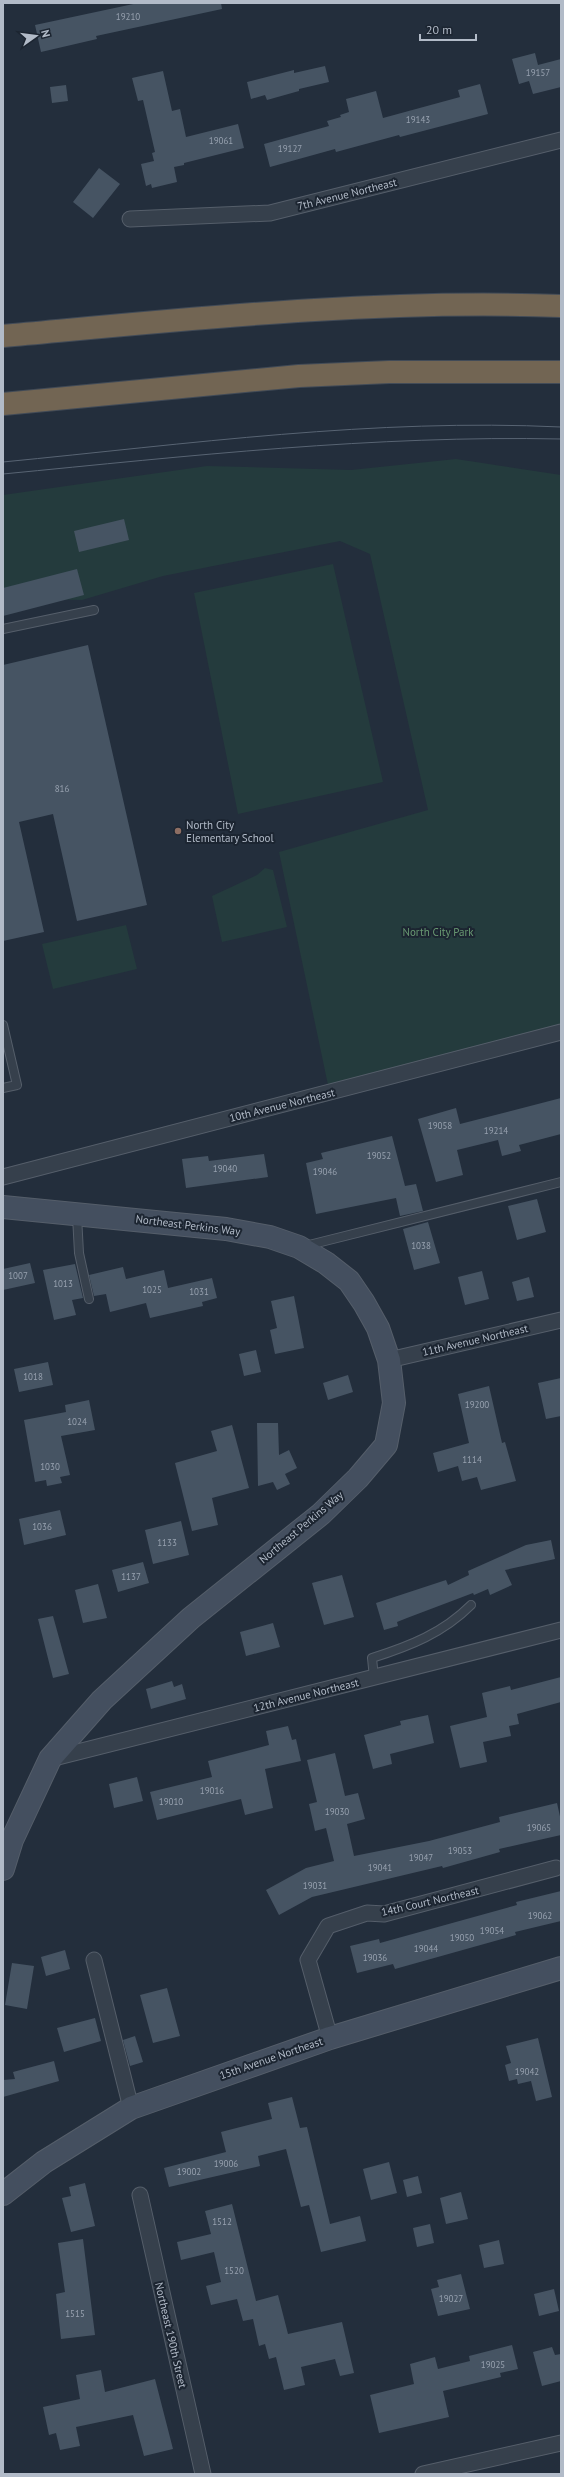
<svg xmlns="http://www.w3.org/2000/svg" width="564" height="2477" font-family="'PT Sans',sans-serif">
  <style>
    .green { fill: #243b3d }
    .building { fill: #465463 }
    .lines { fill: none; stroke-linecap: round; stroke-linejoin: round }
    .lane-casing { stroke: #555e6a; stroke-width: 10 }
    .street-casing { stroke: #555e6a; stroke-width: 17 }
    .secondary-casing { stroke: #555e6a; stroke-width: 24 }
    .highway-casing { stroke: #424b57; stroke-width: 24 }
    .lane { stroke: #36404c; stroke-width: 8 }
    .street { stroke: #36404c; stroke-width: 15 }
    .secondary { stroke: #444f5f; stroke-width: 22 }
    .highway { stroke: #726553; stroke-width: 22 }
    .tram { stroke: #586473; stroke-width: 1 }
    .education-dot { fill: #8d6e63; stroke: #1c2531; stroke-width: 1.5 }
    .labels { text-anchor: middle; stroke-width: 4; stroke-linejoin: round; paint-order: stroke }
    .number-label { font-size: 9px; fill: #97a1af }
    .street-label { font-size: 11px; fill: #b2bbc8; stroke: #1c2531 }
    .poi-label { font-size: 11px; fill: #b2bbc8; stroke: #1c2531; text-anchor: start }
    .park-label { font-size: 11px; fill: #699972; stroke: #1c2531 }
  </style>
  <rect width="100%" height="100%" fill="#232e3c"/>
  <!-- green -->
  <path class="green" d="M456,459l105,16v550l-233,60 -49,-233 149,-42 -58,-256 -30,-13 -177,35 -81,24 -79,-2v-103l204,-29 144,4z
    M333,564l50,218 -145,32 -44,-221z
    M265,868l8,2 14,57 -65,15 -10,-46 45,-21z
    M126,925l11,44 -84,20 -11,-45z"/>
  <!-- building -->
  <path class="building" d="M138,3h83l1,6 -126,27 1,3 -56,13 -6,-27z
    M535,53l3,12 23,-6v28l-28,7 -4,-13 -10,3 -7,-25z
    M325,66l4,16 -30,7v2l-32,9 -2,-5 -14,4 -4,-17 47,-12v3z
    M163,71l9,40 8,-2 6,28 52,-13 6,24 -60,15v2l-10,2 3,15 -25,6 -1,-4 -5,2 -5,-22 13,-3 -2,-8 3,-1 -12,-52 -5,1 -6,-23z
    M480,84l8,30 -88,23 -1,-2 -63,17 -1,-3 -65,18 -6,-23 65,-18 -2,-5 14,-4 -1,-2 9,-3 -3,-13 30,-8 7,27 77,-21 -2,-7z
    M66,85l2,16 -16,2 -2,-16z
    M99,168l21,16 -27,34 -20,-16z
    M124,519l5,21 -50,12 -5,-21z
    M77,569l7,26 -81,21v-28z
    M88,645l59,260 -70,16 -24,-107 -34,8 25,110 -41,9v-276z
    M561,1098v36l-42,11 2,6 -19,5 -4,-16 -41,10 6,25 -27,7 -18,-63 38,-11 4,16z
    M392,1136l13,50 11,-2 7,27 -23,5 -4,-18 -80,16 -10,-51 17,-4 -2,-6z
    M264,1154l4,23 -82,11 -4,-29 26,-3 1,5z
    M537,1199l9,33 -29,8 -9,-34z
    M428,1222l12,41 -26,7 -11,-41z
    M30,1263l5,20 -32,7v-21z
    M75,1264l8,34 -11,2 4,15 -22,5 -11,-50z
    M123,1267l3,12 38,-9 4,18 44,-10 5,20 -15,4 1,4 -53,12 -4,-15 -36,9 -4,-18 -12,2 -5,-21z
    M482,1271l7,28 -24,6 -7,-28z
    M529,1277l5,20 -17,4 -5,-19z
    M294,1296l10,52 -29,6 -5,-24 7,-2 -6,-27z
    M256,1350l5,22 -17,4 -5,-22z
    M48,1362l5,23 -34,7 -5,-23z
    M348,1375l5,17 -25,8 -5,-17z
    M561,1378v38l-15,3 -8,-36z
    M489,1386l13,57 3,-1 11,39 -35,9 -4,-13 -15,4 -4,-15 -20,6 -5,-19 36,-10 -11,-49z
    M89,1400l6,30 -34,6 9,39 -10,2 2,6 -15,3 -1,-6 -11,2 -11,-62 42,-8 -1,-7z
    M257,1423h21l1,32 10,-5 8,18 -12,6 5,10 -13,6 -4,-8 -15,4z
    M232,1425l17,63 -37,10 6,27 -26,6 -17,-68 42,-12 -6,-20z
    M60,1510l6,25 -42,10 -5,-26z
    M181,1521l8,34 -36,9 -8,-34z
    M551,1540l4,19 -50,11 7,15 -22,10 -2,-6 -14,6 -1,-2 -66,25 -10,4 1,4 -14,4 -8,-27 70,-23 2,5 21,-10 -1,-4 58,-26z
    M143,1562l6,21 -31,9 -6,-22z
    M342,1575l12,42 -30,8 -12,-42z
    M98,1584l9,34 -24,5 -8,-33z
    M53,1616l16,58 -16,4 -15,-59z
    M273,1623l7,24 -34,9 -6,-24z
    M561,1677v25l-44,12 2,10 -10,2 2,10 -28,6 4,20 -27,6 -10,-42 37,-9 -5,-24 28,-7 1,4z
    M172,1681l2,6 8,-3 4,15 -35,10 -5,-20z
    M428,1715l6,28 -44,11 2,10 -19,5 -9,-34 37,-10 -1,-4z
    M288,1726l4,14 4,-1 5,22 -36,8 8,39 -28,7 -4,-16 -84,21 -7,-28 62,-15 -4,-16 61,-16 -3,-14z
    M335,1753l10,43 13,-3 7,26 -18,5 7,32 75,-15 71,-19 -1,-5 58,-14 4,18v14l-62,14 1,3 -57,16 -1,-2 -130,31 -33,18 -13,-25 40,-22 28,-7 -8,-33 -11,3 -6,-27 8,-2 -10,-42z
    M137,1777l6,24 -29,7 -5,-24z
    M561,1891v30l-46,11 1,3 -121,34 -2,-5 -36,9 -7,-27 29,-7 1,4 137,-38 -1,-3z
    M65,1950l5,19 -24,7 -5,-19z
    M12,1963l22,3 -7,43 -22,-4z
    M167,1988l13,48 -27,7 -13,-48z
    M95,2018l6,23 -37,11 -7,-24z
    M135,2036l8,26 -13,4 -7,-26z
    M538,2038l14,59 -16,4 -5,-20 -13,3 -1,-5 -8,2 -4,-16 6,-2 -5,-17z
    M54,2061l5,20 -56,16v-17l12,-1 -2,-7z
    M292,2097l8,31 7,-1 23,97 30,-8 6,25 -45,11 -12,-47 -8,2 -15,-58 -28,7 2,10 -91,21 -5,-19 62,-16 -5,-20 51,-13 -4,-16z
    M389,2162l8,31 -26,7 -8,-31z
    M418,2176l4,17 -15,4 -4,-17z
    M85,2183l10,43 -24,6 -9,-34 9,-2 -2,-9z
    M461,2192l7,27 -22,5 -6,-26z
    M232,2204l24,97 22,-6 10,39 54,-12 12,51 -14,3 -5,-17 -34,8 4,18 -21,5 -8,-33 -7,2 -4,-15 -6,2 -6,-27 -10,2 -6,-22 -26,6 -5,-19 15,-4 -7,-30 -33,8 -4,-18 34,-8 -6,-23z
    M430,2224l4,19 -17,4 -4,-19z
    M83,2239l12,96 -34,4 -5,-45 9,-2 -7,-49z
    M499,2240l5,24 -20,4 -5,-23z
    M461,2274l9,35 -32,7 -7,-27 8,-2 -2,-7z
    M554,2289l5,22 -20,5 -5,-22z
    M512,2345l6,24 -18,4 1,4 -58,14 6,26 -70,16 -9,-38 44,-11 -4,-20 25,-7 3,12 32,-8 -1,-5z
    M552,2347l3,8 6,-1v27l-19,5 -9,-34z
    M101,2370l4,22 50,-13 18,70 -29,7 -11,-41 -57,12 4,19 -20,4 -4,-17 -7,2 -6,-28 37,-8 -4,-24z"/>
  <g class="lines">
    <!-- lane casing -->
    <g class="lane-casing">
      <path id="lane" d="M3,629l91,-19
        M3,1025l14,60 -14,3
        M77,1216l2,37 10,46
        M305,1246l256,-64
        M374,1678l-2,-20c38,-12 71,-25 99,-53"/>
    </g>
    <!-- street casing -->
    <g class="street-casing">
      <path id="street" d="M130,219l140,-6 291,-73
        M3,1177l558,-145
        M389,1360l172,-40
        M50,1759l511,-129
        M94,1960l37,148
        M330,2038l-22,-78 20,-34 39,-13 17,1 172,-46
        M140,2195l63,279
        M423,2474l138,-31"/>
    </g>
    <!-- secondary casing -->
    <g class="secondary-casing">
      <path id="secondary" d="M3,1207l223,22 44,8 29,10 27,16 23,18 15,22 14,25 11,32 5,43 -8,42 -28,33 -37,36 -130,104 -89,82 -52,59 -38,81 -9,29
        M3,2194l41,-32 87,-54 199,-70 231,-70"/>
    </g>
    <!-- highway casing -->
    <g class="highway-casing">
      <path id="highway" d="M3,336c186,-17 371,-37 558,-30
        M3,404l296,-28 90,-4h172"/>
    </g>
    <!-- lane -->
    <use href="#lane" class="lane"/>
    <!-- street -->
    <use href="#street" class="street"/>
    <!-- secondary -->
    <use href="#secondary" class="secondary"/>
    <!-- highway -->
    <use href="#highway" class="highway"/>
    <!-- tram -->
    <path class="tram" d="M3,462c185,-18 372,-44 558,-35
      M3,474c186,-18 371,-39 558,-35"/>
  </g>
  <!-- markers -->
  <circle class="education-dot" cx="178" cy="831" r="4"/>
  <g class="labels">
    <!-- number labels -->
    <g class="number-label">
      <text x="128" y="20">19210</text>
      <text x="538" y="76">19157</text>
      <text x="418" y="123">19143</text>
      <text x="221" y="144">19061</text>
      <text x="290" y="152">19127</text>
      <text x="62" y="792">816</text>
      <text x="440" y="1129">19058</text>
      <text x="496" y="1134">19214</text>
      <text x="379" y="1159">19052</text>
      <text x="225" y="1172">19040</text>
      <text x="325" y="1175">19046</text>
      <text x="421" y="1249">1038</text>
      <text x="18" y="1279">1007</text>
      <text x="63" y="1287">1013</text>
      <text x="152" y="1293">1025</text>
      <text x="199" y="1295">1031</text>
      <text x="33" y="1380">1018</text>
      <text x="477" y="1408">19200</text>
      <text x="77" y="1425">1024</text>
      <text x="472" y="1463">1114</text>
      <text x="50" y="1470">1030</text>
      <text x="42" y="1530">1036</text>
      <text x="167" y="1546">1133</text>
      <text x="131" y="1580">1137</text>
      <text x="212" y="1794">19016</text>
      <text x="171" y="1805">19010</text>
      <text x="337" y="1815">19030</text>
      <text x="539" y="1831">19065</text>
      <text x="460" y="1854">19053</text>
      <text x="421" y="1861">19047</text>
      <text x="380" y="1871">19041</text>
      <text x="315" y="1889">19031</text>
      <text x="540" y="1919">19062</text>
      <text x="492" y="1934">19054</text>
      <text x="462" y="1941">19050</text>
      <text x="426" y="1952">19044</text>
      <text x="375" y="1961">19036</text>
      <text x="527" y="2075">19042</text>
      <text x="226" y="2167">19006</text>
      <text x="189" y="2175">19002</text>
      <text x="222" y="2225">1512</text>
      <text x="234" y="2274">1520</text>
      <text x="451" y="2302">19027</text>
      <text x="75" y="2317">1515</text>
      <text x="493" y="2368">19025</text>
    </g>
    <!-- street labels -->
    <g class="street-label">
      <text transform="translate(347 194) rotate(-14)" y="4">7th Avenue Northeast</text>
      <text transform="translate(282 1105) rotate(-14)" y="4">10th Avenue Northeast</text>
      <text transform="translate(188 1225) rotate(7)" y="4">Northeast Perkins Way</text>
      <text transform="translate(475 1340) rotate(-13)" y="4">11th Avenue Northeast</text>
      <text transform="translate(301 1527) rotate(-40)" y="4">Northeast Perkins Way</text>
      <text transform="translate(306 1695) rotate(-14)" y="4">12th Avenue Northeast</text>
      <text transform="translate(430 1901) rotate(-13)" y="4">14th Court Northeast</text>
      <text transform="translate(271 2058) rotate(-19)" y="4">15th Avenue Northeast</text>
      <text transform="translate(171 2335) rotate(77)" y="4">Northeast 190th Street</text>
    </g>
    <!-- poi labels -->
    <g class="poi-label">
      <text x="186" y="829">North City<tspan x="186" dy="13">Elementary School</tspan></text>
    </g>
    <!-- park labels -->
    <g class="park-label">
      <text x="438" y="936">North City Park</text>
    </g>
  </g>
  <!-- border -->
  <rect width="564" height="2477" fill="none" stroke="#b2bbc8" stroke-width="8"/>
  <!-- north arrow -->
  <g transform="translate(36 36) rotate(76)" stroke="#1c2531" stroke-width="3" paint-order="stroke">
  <path d="M0-3L7 15L0 10L-7 15Z" fill="#b2bbc8"/>
  <text y="-6" font-size="11" font-weight="bold" text-anchor="middle" fill="#b2bbc8">N</text>
  </g>
  <!-- scale -->
  <path d="M420 34v6h56v-6" fill="none" stroke="#b2bbc8" stroke-width="2"/>
  <text x="426" y="34" font-size="12" fill="#b2bbc8" stroke="#1c2531" stroke-width="3" paint-order="stroke">20 m</text>
</svg>
